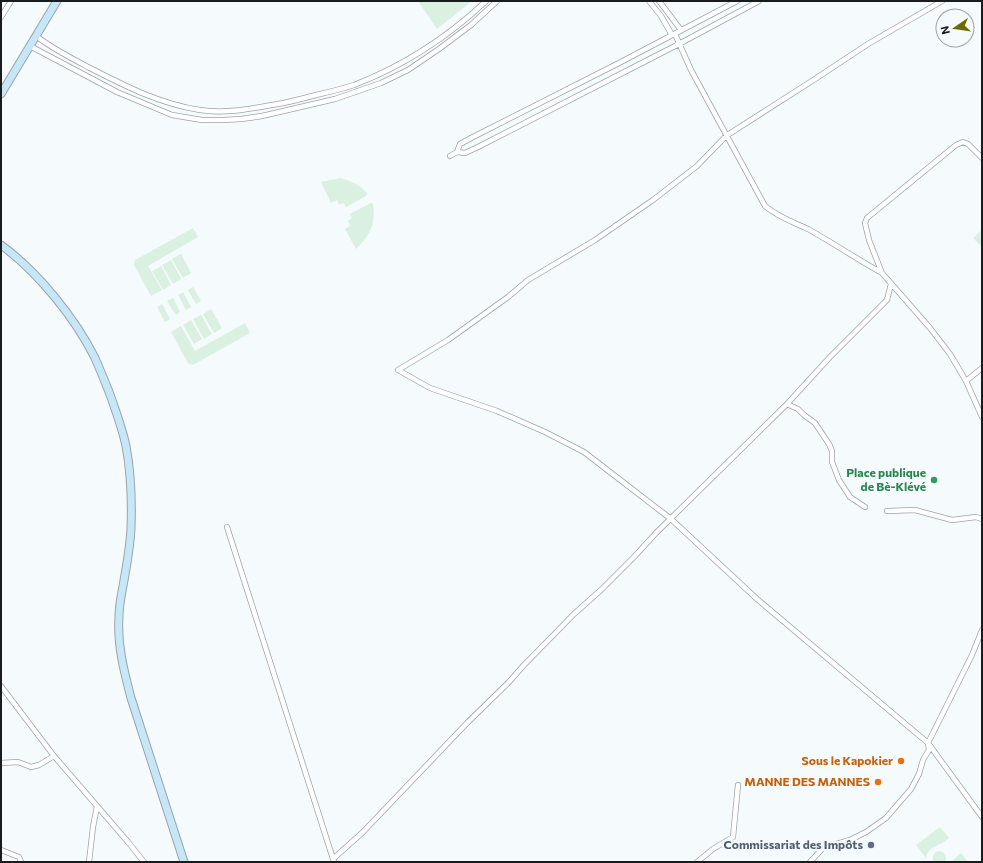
<svg xmlns="http://www.w3.org/2000/svg" width="983" height="863" font-family="Commissioner,sans-serif">
  <style>
    .green { fill: #daf0e1 }
    .lines { fill: none; stroke-linecap: round; stroke-linejoin: round }
    .street-casing { stroke: #9fa3a7; stroke-width: 6 }
    .secondary-casing { stroke: #9fa3a7; stroke-width: 9 }
    .street { stroke: #fff; stroke-width: 4.5 }
    .secondary { stroke: #c5e7f8; stroke-width: 7 }
    .leisure-dot { fill: #2e9e5b; stroke: #f5fafd; stroke-width: 1.5 }
    .food-dot { fill: #e8710a; stroke: #f5fafd; stroke-width: 1.5 }
    .service-dot { fill: #5c6f8a; stroke: #f5fafd; stroke-width: 1.5 }
    .labels { text-anchor: middle; stroke-width: 4; stroke-linejoin: round; paint-order: stroke }
    .leisure-label { font-size: 12px; font-weight: bold; fill: #27864d; stroke: #f5fafd; text-anchor: end }
    .food-label { font-size: 12px; font-weight: bold; fill: #c56008; stroke: #f5fafd; text-anchor: end }
    .service-label { font-size: 12px; font-weight: bold; fill: #4e5e75; stroke: #f5fafd; text-anchor: end }
  </style>
  <rect width="100%" height="100%" fill="#f5fafd"/>
  <!-- green -->
  <path class="green" d="M418,1h54l-35,28z
    M341,178c10,3 19,7 26,15l-1,3 -20,11 -2,-4 -5,2 -2,-5 -6,3 -10,-21z
    M371,203l2,1c3,20 -3,31 -17,45l-11,-20 5,-3 -2,-5 4,-3 -2,-4z
    M193,228l5,9 -50,29 14,24 -11,6 -17,-31 1,-5z
    M982,230v17l-9,-9z
    M181,254l10,19 -8,5 -11,-19z
    M171,260l10,19 -8,5 -11,-19z
    M161,266l10,19 -8,5 -11,-19z
    M193,287l8,14 -5,3 -8,-14z
    M183,292l8,15 -5,3 -8,-15z
    M173,298l7,14 -4,3 -9,-14z
    M162,304l8,15 -5,3 -8,-15z
    M211,309l11,19 -8,5 -11,-19z
    M201,315l11,19 -8,5 -11,-20z
    M191,320l11,19 -8,5 -11,-19z
    M245,323l5,10 -57,32 -5,-2 -17,-31 10,-6 14,25z
    M940,827l9,11c-3,2 -6,5 -9,6 -7,4 -12,4 -14,14l-10,-13z
    M939,851c6,1 8,6 6,11h-11c-3,-5 0,-10 5,-11z
    M961,853l7,9h-17z"/>
  <g class="lines">
    <!-- street casing -->
    <g class="street-casing">
      <path id="street" d="M649,1l12,15 11,19
        M659,1l22,29
        M942,1l-74,43 -53,35 -89,57 -29,30 -44,34 -58,40 -67,40 -20,17 -60,43 -50,30 32,18 67,23 48,21 39,20 87,67 86,80 171,144 54,74
        M1,17l10,-16
        M675,34l16,36 74,136c13,11 28,16 43,23 25,14 49,30 74,44
        M36,36c17,13 35,22 54,32 35,18 70,36 110,42 24,4 48,-1 72,-5 15,-2 29,-6 44,-10 13,-3 26,-6 38,-10 49,-19 94,-48 132,-84
        M30,46l87,46 55,23 30,5h22l17,-1 21,-3 73,-17 46,-16 27,-13 31,-21 32,-24 26,-24
        M457,152l8,1 13,-6 201,-103 80,-43
        M450,156l7,-4 3,-8 13,-7 146,-74 118,-62
        M982,158l-14,-14 -5,-2 -7,3 -89,73 -2,5 4,17 13,33 48,55 20,26 16,27 16,36
        M966,381l16,-13
        M787,404l11,5 6,6 11,8 14,21 3,7v11l7,18 11,17 15,10
        M887,511l28,-1 37,10 24,-3 6,2
        M227,527l107,335
        M1,686l53,70 74,86 16,20
        M1,763l17,-1 13,5 8,-2 15,-9
        M1,850l18,7 2,5
        M333,859l30,-27 104,-109 42,-41 15,-17 50,-51 28,-25 32,-32 22,-24 131,-129 43,-47 57,-57 4,-16
        M89,862l4,-35 4,-21
        M697,862l16,-13 20,-12 5,-52
        M810,862l13,-14 27,-8 16,-8 20,-14 25,-29 8,-15 4,-14 6,-10 -1,-7 44,-88 10,-25"/>
    </g>
    <!-- secondary casing -->
    <g class="secondary-casing">
      <path id="secondary" d="M1,94l56,-93
        M1,245c37,27 74,73 94,113 6,14 12,28 17,42 5,15 11,31 14,46 5,27 6,55 5,82 -1,23 -6,46 -10,69 -1,6 -2,14 -2,20 -2,28 5,54 12,81l53,164"/>
    </g>
    <!-- street -->
    <use href="#street" class="street"/>
    <!-- secondary -->
    <use href="#secondary" class="secondary"/>
  </g>
  <!-- markers -->
  <circle class="leisure-dot" cx="934" cy="480" r="4"/>
  <g class="food-dot">
    <circle cx="901" cy="761" r="4"/>
    <circle cx="878" cy="782" r="4"/>
  </g>
  <circle class="service-dot" cx="871" cy="845" r="4"/>
  <g class="labels">
    <!-- leisure labels -->
    <g class="leisure-label">
      <text x="926" y="477">Place publique<tspan x="926" dy="14">de Bè-Klévé</tspan></text>
    </g>
    <!-- food labels -->
    <g class="food-label">
      <text x="893" y="765">Sous le Kapokier</text>
      <text x="870" y="786">MANNE DES MANNES</text>
    </g>
    <!-- service labels -->
    <g class="service-label">
      <text x="863" y="849">Commissariat des Impôts</text>
    </g>
  </g>
  <!-- border -->
  <rect width="983" height="863" fill="none" stroke="#191b1c" stroke-width="4"/>
  <!-- north arrow -->
  <g transform="translate(955 28) rotate(257)"><circle r="19" fill="#f5fafd" stroke="#9da1a3"/>
  <path d="M0-3L7 15L0 10L-7 15Z" fill="#6f6901"/>
  <text y="-6" font-size="11" font-weight="bold" text-anchor="middle" fill="#191b1c">N</text>
  </g>
</svg>
